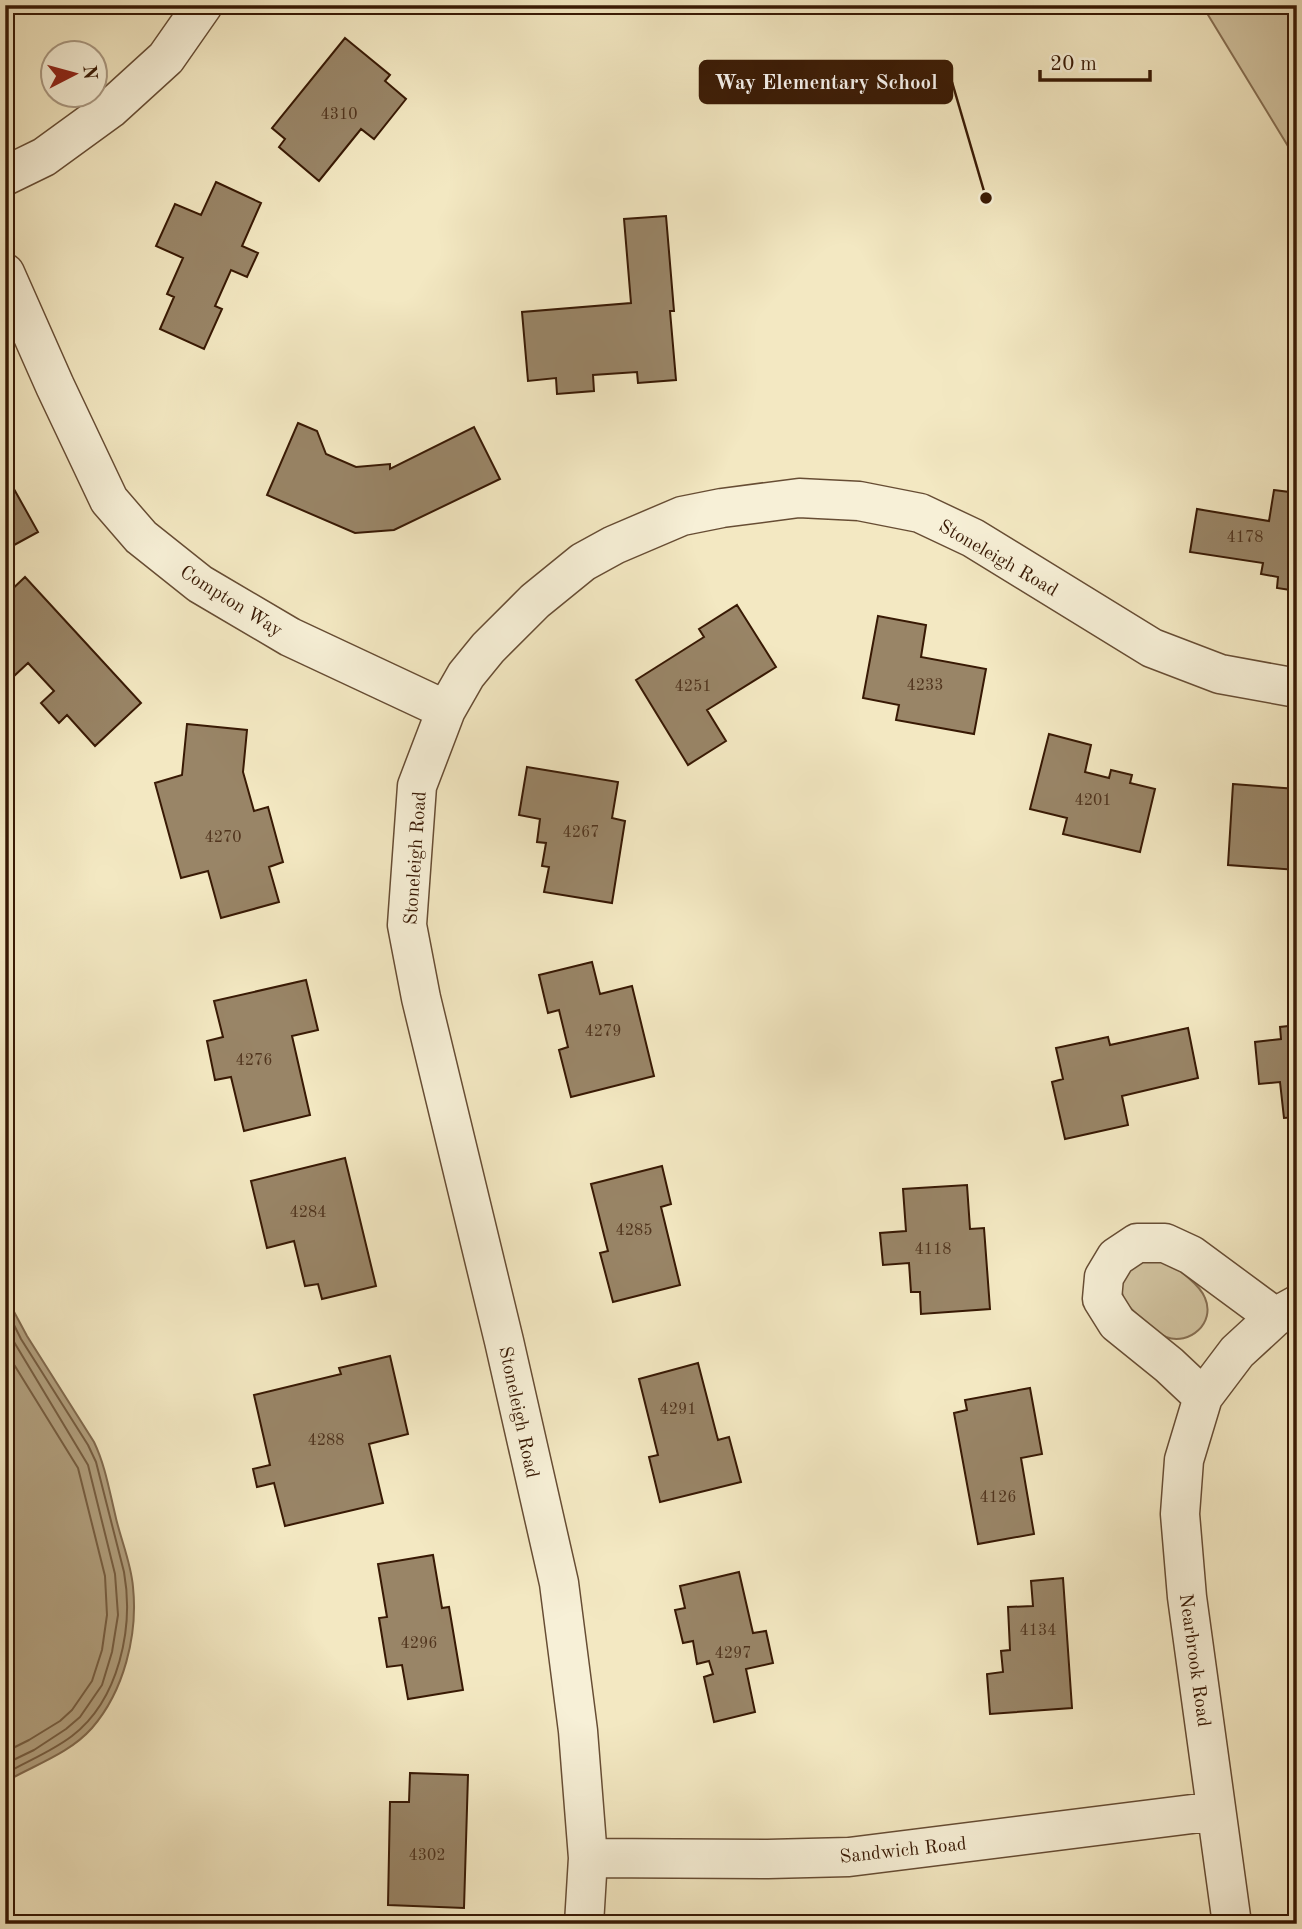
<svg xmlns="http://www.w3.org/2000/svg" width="1302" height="1929" font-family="'Old Standard TT',serif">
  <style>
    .green { fill: #d3c5a2; stroke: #866f53; stroke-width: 2 }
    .water { fill: #b3a281; stroke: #826b4f; stroke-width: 2 }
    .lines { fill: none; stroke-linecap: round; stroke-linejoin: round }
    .shore { stroke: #765e42; stroke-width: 2 }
    .building { fill: #998567; stroke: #381904; stroke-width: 2 }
    .minor-casing { stroke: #674d34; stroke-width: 41 }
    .minor { stroke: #f7f0d7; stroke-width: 38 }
    .labels { text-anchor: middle; stroke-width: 7; stroke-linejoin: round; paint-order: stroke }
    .number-label { font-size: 16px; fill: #50341d }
    .street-label { font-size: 19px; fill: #381904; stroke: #f7f0d7 }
    .leader { fill: none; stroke: #381904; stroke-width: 2.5 }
    .callout-dot { fill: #381904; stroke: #f7f0d7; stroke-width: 2.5 }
    .callout { fill: #381904; stroke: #381904; stroke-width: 2.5 }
    .callout-label { font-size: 21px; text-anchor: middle; font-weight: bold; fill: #fff }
  </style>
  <rect width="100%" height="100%" fill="#f3e8c2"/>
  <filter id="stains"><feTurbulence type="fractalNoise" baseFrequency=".00286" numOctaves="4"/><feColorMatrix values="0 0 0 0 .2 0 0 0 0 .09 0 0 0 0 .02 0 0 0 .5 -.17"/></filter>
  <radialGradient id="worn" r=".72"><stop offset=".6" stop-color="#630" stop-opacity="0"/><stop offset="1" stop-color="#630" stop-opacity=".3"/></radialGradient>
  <!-- green -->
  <path class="green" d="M1202,5h95v156z
    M1144,1259c6,1 15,0 21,3 13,6 35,23 40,36 11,25 -16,48 -39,39 -9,-4 -18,-14 -26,-20 -18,-15 -22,-24 -16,-47z"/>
  <!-- water -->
  <path class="water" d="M5,1295l22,41 67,106c11,23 15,47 21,72 5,24 16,48 18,73 5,48 -9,104 -41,141 -23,26 -58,37 -87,54z"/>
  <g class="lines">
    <!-- shore -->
    <path class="shore" d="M5,1307l16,32 67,106 8,17 28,110c10,56 -5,128 -52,164 -21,16 -45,25 -67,38
      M5,1327l83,138 27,109 3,41 -6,37 -10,33 -22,32 -14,12 -32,21 -29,14
      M5,1350l73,118 27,108 2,39 -5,35 -10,31 -20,29 -12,11 -31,19 -24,12"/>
  </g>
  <!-- building -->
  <path class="building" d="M345,38l45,37 -5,6 21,18 -32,40 -13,-10 -42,52 -40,-34 6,-8 -13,-11z
    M216,182l45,21 -19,43 16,7 -11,24 -16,-7 -16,36 7,3 -18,40 -44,-20 14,-32 -7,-3 16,-36 -27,-12 19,-42 26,11z
    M666,216l8,95h-4l6,69 -38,3 -1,-11 -44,3 1,16 -37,3 -1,-16 -28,3 -6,-69 109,-9 -7,-84z
    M298,423l19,8 9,23 30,13 34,-3v5l84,-42 26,52 -106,51 -39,3 -88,-38z
    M5,473l33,59 -33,18z
    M1274,490l23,3v98l-20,-3 1,-11 -17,-3 2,-11 -73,-11 7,-43 72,12z
    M25,577l116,126 -46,43 -28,-31 -8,8 -18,-20 13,-12 -26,-28 -15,14 -8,-9v-72z
    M737,605l39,62 -69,43 19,31 -38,24 -52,-85 68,-43 -5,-8z
    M878,616l48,9 -5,32 65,12 -12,65 -78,-14 3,-15 -36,-7z
    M187,724l60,6 -4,42 11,39 14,-4 15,55 -14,5 10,35 -58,16 -13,-47 -27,7 -26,-95 27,-8z
    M1049,734l42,11 -6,27 24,6 2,-8 21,5 -2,8 25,6 -15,63 -77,-18 4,-16 -37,-9z
    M527,767l91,15 -6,36 13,3 -13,82 -68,-11 5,-25 -7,-1 4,-23 -9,-1 3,-23 -21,-4z
    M1233,784l64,5v81l-69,-5z
    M592,962l8,32 32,-8 22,90 -83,21 -12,-47 9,-3 -9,-37 -11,3 -9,-38z
    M306,980l12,50 -26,6 18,79 -66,16 -13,-54 -16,3 -8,-39 16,-4 -9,-36z
    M1297,1025v92l-13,1 -4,-36 -21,2 -4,-42 26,-3 -1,-12z
    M1188,1028l10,50 -76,18 6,29 -63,14 -13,-57 11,-3 -7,-31 52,-11 2,8z
    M345,1158l31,128 -54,13 -4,-15 -13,2 -11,-45 -27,7 -16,-67z
    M662,1166l9,38 -10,3 19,78 -67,17 -13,-49 8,-2 -17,-67z
    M967,1185l3,44 14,-1 6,81 -69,5 -1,-22h-9l-2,-29 -26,2 -3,-32 26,-2 -3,-42z
    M390,1356l18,78 -39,10 14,59 -98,23 -11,-43 -17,4 -4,-18 17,-4 -16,-70 87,-21 -2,-6z
    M698,1363l20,77 11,-3 12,45 -81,20 -11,-45 9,-2 -19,-76z
    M1030,1388l12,66 -21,4 13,76 -56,10 -24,-131 13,-3 -2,-10z
    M433,1555l9,53 7,-1 14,83 -55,9 -6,-34 -15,2 -8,-49 8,-1 -9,-53z
    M739,1572l14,61 13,-2 7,32 -27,6 9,43 -41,10 -10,-45 9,-3 -4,-13 -12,3 -4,-23 -10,2 -8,-33 10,-2 -5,-22z
    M1063,1578l9,130 -82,6 -3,-40 16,-2 -2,-21 9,-1 -2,-43 25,-1 -2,-25z
    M410,1773l58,2 -4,133 -76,-3 2,-103h19z"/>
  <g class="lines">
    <!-- minor casing -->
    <g class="minor-casing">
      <path id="minor" d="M5,176l39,-19 66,-48 56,-51 37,-53
        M5,273l50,113 54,114 32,37 59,47 90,53 156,73
        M1203,1397l-34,-32 -52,-42 -15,-24 2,-22 12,-20 21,-14h28l26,12 84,62
        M588,1858l180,1 81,-2 367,-46
        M584,1924l4,-66 -10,-127 -19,-148 -55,-242 -83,-343 -14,-73 10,-139 29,-76 20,-35 22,-27 47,-47 48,-39 31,-17 68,-29 40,-8 77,-10 60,3 61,12 53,25 179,110 68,26 77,14
        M1232,1924l-45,-327 -7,-83 4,-54 19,-63 34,-45 38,-35 22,-12"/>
    </g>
    <!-- minor -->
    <use href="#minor" class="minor"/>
  </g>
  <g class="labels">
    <!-- number labels -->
    <g class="number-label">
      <text x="339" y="119">4310</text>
      <text x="1245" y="542">4178</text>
      <text x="925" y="690">4233</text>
      <text x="693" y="691">4251</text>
      <text x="1093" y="805">4201</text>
      <text x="581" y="837">4267</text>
      <text x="223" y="842">4270</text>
      <text x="603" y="1036">4279</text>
      <text x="254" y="1065">4276</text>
      <text x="308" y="1217">4284</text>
      <text x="634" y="1235">4285</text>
      <text x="933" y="1254">4118</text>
      <text x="678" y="1414">4291</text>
      <text x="326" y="1445">4288</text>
      <text x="998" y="1502">4126</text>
      <text x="1038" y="1635">4134</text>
      <text x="419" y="1648">4296</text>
      <text x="733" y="1658">4297</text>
      <text x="427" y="1860">4302</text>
    </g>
    <!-- street labels -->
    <g class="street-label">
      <text transform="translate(999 557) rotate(30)" y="7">Stoneleigh Road</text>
      <text transform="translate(232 600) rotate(32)" y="7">Compton Way</text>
      <text transform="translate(414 858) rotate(-86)" y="7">Stoneleigh Road</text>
      <text transform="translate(520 1412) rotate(78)" y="7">Stoneleigh Road</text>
      <text transform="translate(1196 1660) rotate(82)" y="7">Nearbrook Road</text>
      <text transform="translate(903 1849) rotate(-6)" y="7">Sandwich Road</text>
    </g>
  </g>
  <!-- callouts -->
  <path class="leader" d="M986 198L952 82"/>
  <circle class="callout-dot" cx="986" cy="198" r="7"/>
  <rect class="callout" x="700" y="61" width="252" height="42" rx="7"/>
  <g class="callout-label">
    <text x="826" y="89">Way Elementary School</text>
  </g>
  <!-- margin -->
  <rect width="1302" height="1929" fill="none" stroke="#f3e8c2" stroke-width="28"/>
  <rect x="7" y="7" width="1288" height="1915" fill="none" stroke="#381904" stroke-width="3.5"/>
  <rect x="14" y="14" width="1274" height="1901" fill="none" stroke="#381904" stroke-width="2"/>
  <!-- north arrow -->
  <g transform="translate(74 74) rotate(84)"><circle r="33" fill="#f7f0d7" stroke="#ab9a83" stroke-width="2"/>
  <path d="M0-5L12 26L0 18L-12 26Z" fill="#8f2418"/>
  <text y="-10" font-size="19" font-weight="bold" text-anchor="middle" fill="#381904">N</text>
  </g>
  <!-- scale -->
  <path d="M1040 70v10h110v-10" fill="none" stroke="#381904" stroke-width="3.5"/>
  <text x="1050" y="70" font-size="21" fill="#381904" stroke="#f7f0d7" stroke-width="5" paint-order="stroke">20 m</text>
  <rect width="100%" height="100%" filter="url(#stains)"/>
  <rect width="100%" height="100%" fill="url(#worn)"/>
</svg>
